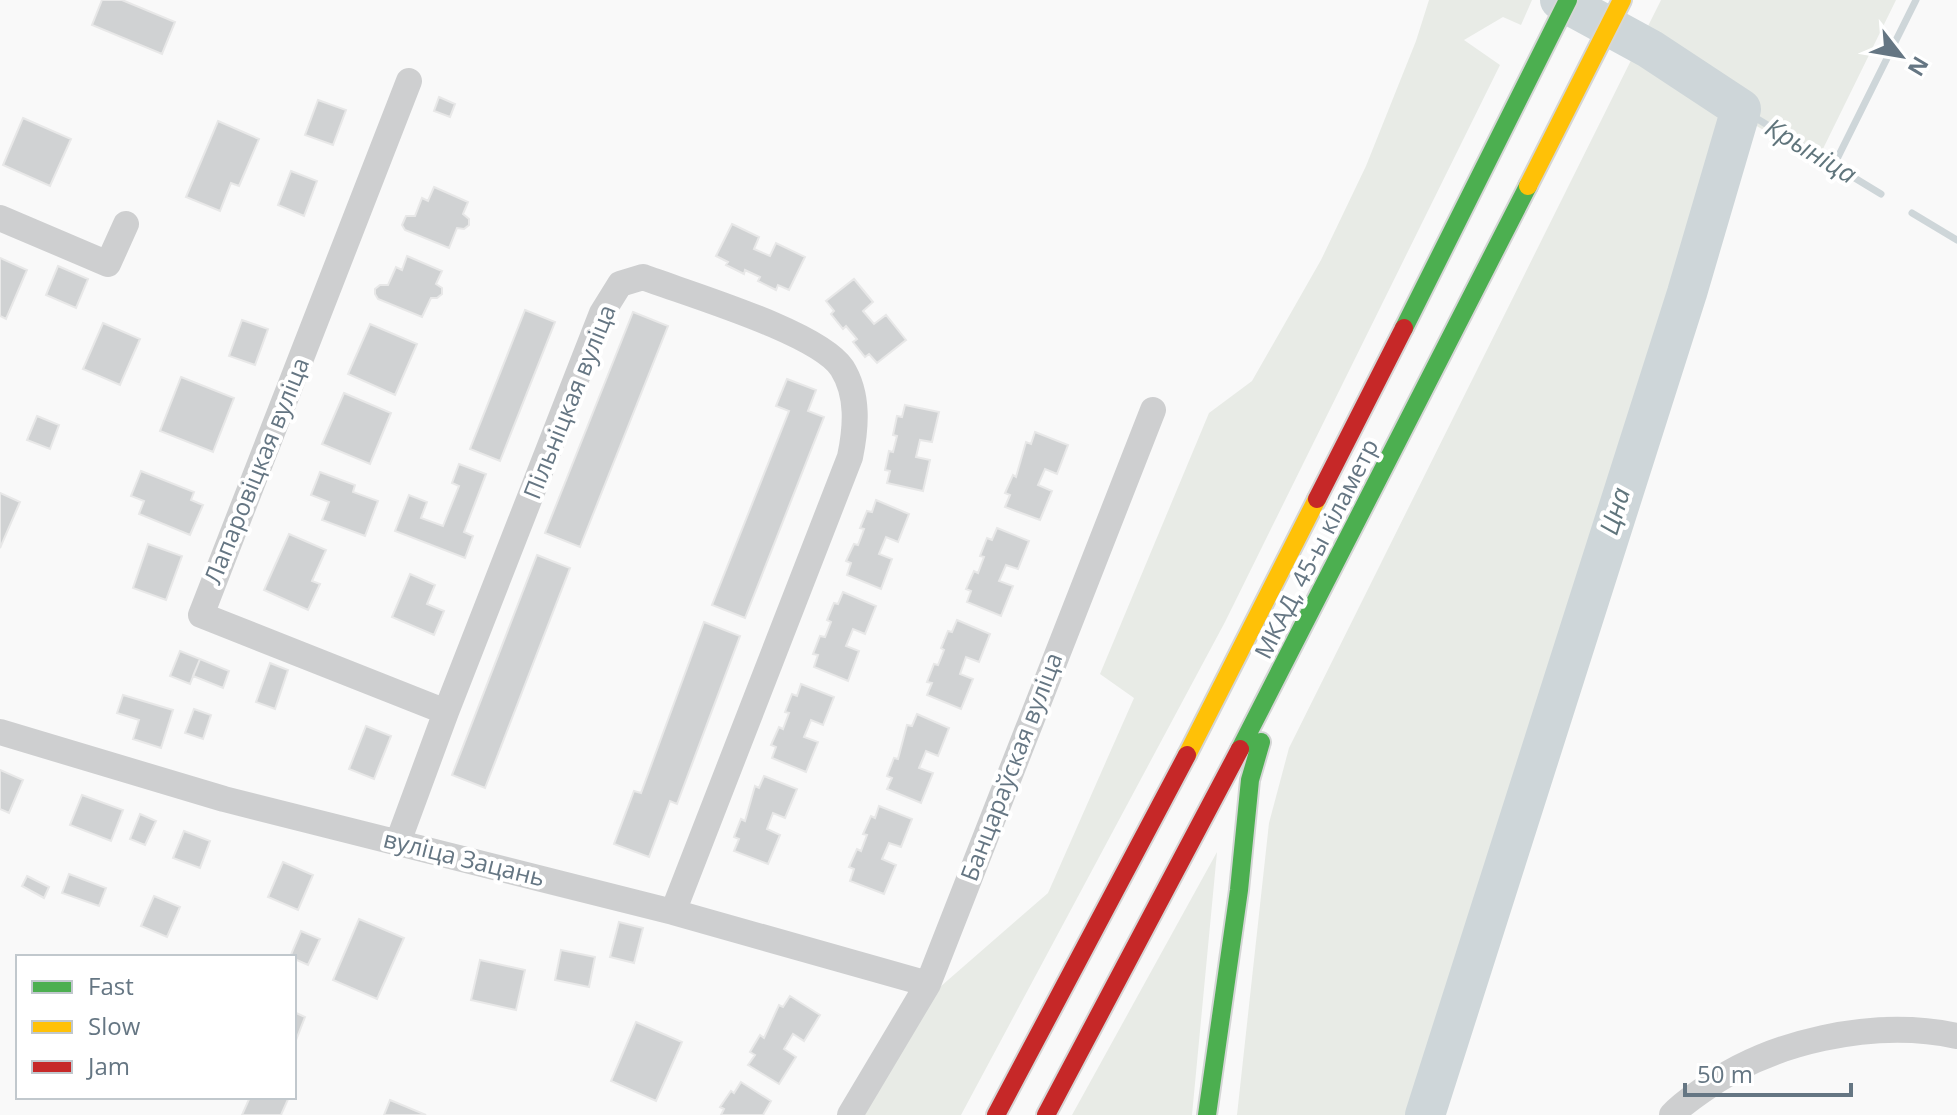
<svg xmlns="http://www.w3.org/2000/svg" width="1957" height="1115" font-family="'Open Sans',sans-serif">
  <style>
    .green { fill: #e8ebe6 }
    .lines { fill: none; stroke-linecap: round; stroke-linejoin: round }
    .stream { stroke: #ced6d9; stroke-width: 7 }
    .river { stroke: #ced6d9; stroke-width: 40 }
    .building { fill: #d0d2d3; stroke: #e8e8e8; stroke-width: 2 }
    .fast-casing { stroke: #d5d6d6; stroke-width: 22 }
    .slow-casing { stroke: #d5d6d6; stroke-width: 22 }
    .jam-casing { stroke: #d5d6d6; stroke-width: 22 }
    .street { stroke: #cecfd0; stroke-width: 26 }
    .fast { stroke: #4caf50; stroke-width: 18 }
    .slow { stroke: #ffc107; stroke-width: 18 }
    .jam { stroke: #c62828; stroke-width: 18 }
    .labels { text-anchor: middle; stroke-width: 8; stroke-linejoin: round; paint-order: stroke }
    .street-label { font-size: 24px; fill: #657683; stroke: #fff }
    .water-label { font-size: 26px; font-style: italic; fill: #60757c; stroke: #fff }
  </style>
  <rect width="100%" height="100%" fill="#f9f9f9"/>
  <!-- green -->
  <path class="green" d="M1429,0h103l-11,25 -18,-8 -39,23 36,25 -275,557 -264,493h-97l76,-128 108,-94 86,-195 -34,-24 109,-261 43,-32 69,-121 45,-94 50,-125z
    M1661,0h235l-79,161 -95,-55 -54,184 -256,825h-175l32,-292 20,-75z
    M1217,852l-25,263h-120z"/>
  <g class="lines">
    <!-- stream -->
    <path class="stream" d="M1741,109l140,85
      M1834,165l82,-165
      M1912,213l45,27"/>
    <!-- river -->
    <path class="river" d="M1425,1115l262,-822 54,-184 -91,-60 -90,-49"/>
  </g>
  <!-- building -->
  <path class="building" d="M102,0h20l53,22 -13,32 -70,-29z
    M439,97l16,7 -5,13 -16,-6z
    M318,100l28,10 -13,35 -28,-10z
    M23,118l48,21 -21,47 -47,-21z
    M218,121l41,18 -20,47 -8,-3 -11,28 -34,-14z
    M291,171l26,10 -13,35 -26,-11z
    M434,187l34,15 -5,12 6,5v6l-5,4 -7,-1 -8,20 -44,-18 -3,-5 4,-9h9l7,-18 6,3z
    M732,224l27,13 -5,12 16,7 6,-13 29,14 -16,33 -11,-5 -2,5 -18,-9 2,-4 -15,-7 -1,4 -18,-9 2,-3 -12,-6z
    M407,256l35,15 -6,13 6,4v6l-5,4h-6l-9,19 -44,-18 -3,-5v-5l5,-4h8l8,-18 6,3z
    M0,258l27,12 -21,49 -6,-3z
    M58,266l30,13 -12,29 -30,-13z
    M854,279l19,23 -10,9 11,13 12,-9 20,25 -29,23 -8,-9 -4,3 -12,-15 4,-3 -11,-13 -3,3 -12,-15 3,-3 -8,-10z
    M525,310l30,12 -55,139 -30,-12z
    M633,312l35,14 -88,221 -35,-14z
    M242,320l26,9 -13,36 -26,-9z
    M103,323l37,16 -20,46 -37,-16z
    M370,324l47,20 -22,51 -47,-21z
    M181,377l53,21 -21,54 -53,-21z
    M787,379l29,11 -8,21 16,6 -79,201 -33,-13 77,-194 -13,-5z
    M344,393l47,20 -21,51 -48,-20z
    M905,405l34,7 -7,30 -12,-2 -4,17 14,3 -7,31 -36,-8 3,-12 -5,-1 4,-19 4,1 4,-16 -4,-1 4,-19 5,1z
    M37,416l22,9 -9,24 -23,-9z
    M1035,432l33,13 -11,29 -12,-5 -7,16 14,6 -12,29 -35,-13 5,-12 -5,-2 8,-18 3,2 10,-35 5,2z
    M459,464l27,10 -22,58 9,4 -8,22 -70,-27 14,-36 18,7 -6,16 22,8 16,-40 -7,-3z
    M141,471l53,21 -3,8 12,5 -13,30 -51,-21 5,-13 -13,-5z
    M320,472l35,13 -2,7 25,9 -13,35 -43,-16 7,-18 -18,-7z
    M0,493l20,9 -20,46z
    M876,500l33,14 -11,28 -12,-5 -7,17 13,5 -11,30 -34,-14 4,-12 -5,-2 8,-17 4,1 6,-16 -4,-1 7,-17 5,1z
    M997,528l32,13 -11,28 -12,-4 -7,16 14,5 -12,30 -34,-14 4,-11 -5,-2 8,-18 4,2 6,-16 -4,-1 7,-18 5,2z
    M289,534l37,16 -14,31 8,3 -12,26 -44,-20z
    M148,544l34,12 -16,44 -33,-12z
    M537,555l33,13 -85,220 -33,-13z
    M410,574l25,11 -8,19 17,7 -10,24 -42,-18z
    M843,592l33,14 -11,28 -12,-5 -7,17 13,5 -11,30 -34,-14 4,-12 -5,-1 7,-18 5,1 6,-15 -4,-2 7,-17 4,1z
    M957,620l33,14 -11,28 -13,-5 -6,17 13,5 -12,30 -34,-14 5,-12 -5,-1 7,-18 4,1 6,-15 -3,-2 7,-17 4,1z
    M704,622l36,14 -63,168 -7,-3 -21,56 -35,-13 20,-53 7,2z
    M180,651l20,8 -10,25 -20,-8z
    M200,659l29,12 -6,17 -30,-12z
    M270,663l18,7 -13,39 -19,-7z
    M801,684l33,13 -11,28 -12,-5 -7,17 14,5 -12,30 -34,-14 4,-11 -5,-2 8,-18 4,2 6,-16 -4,-1 7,-18 5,2z
    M123,695l50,15 -12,38 -28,-9 6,-19 -22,-7z
    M194,709l17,6 -8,24 -18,-6z
    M917,714l32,14 -11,28 -12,-5 -7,17 14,5 -12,30 -34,-14 5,-11 -5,-2 7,-18 4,1 9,-34 5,1z
    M366,726l25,10 -17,43 -25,-10z
    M0,770l23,10 -14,33 -9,-4z
    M764,776l33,13 -12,29 -12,-5 -6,16 13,6 -12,29 -34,-13 5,-12 -5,-2 7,-18 4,2 10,-35 4,2z
    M82,795l41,15 -12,31 -41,-16z
    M879,806l33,13 -11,28 -12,-4 -7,16 14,6 -12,29 -34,-13 4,-12 -5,-2 8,-18 4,2 6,-16 -4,-1 8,-18 4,2z
    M140,814l16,7 -11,24 -15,-6z
    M184,831l26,10 -10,27 -27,-10z
    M283,862l30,13 -15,35 -30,-13z
    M69,874l37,14 -7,18 -37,-13z
    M27,876l22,11 -5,11 -22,-12z
    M154,896l26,11 -13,30 -26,-11z
    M359,919l45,19 -27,61 -44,-19z
    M619,922l24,6 -9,35 -24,-6z
    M301,931l19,8 -12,26 -18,-8z
    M561,950l34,7 -6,30 -34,-7z
    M480,960l45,10 -9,40 -45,-10z
    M790,996l30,19 -16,26 -11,-7 -9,15 12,8 -17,27 -31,-19 7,-10 -5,-3 10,-17 4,3 15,-33 4,2z
    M294,1012l11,5 -9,23 -2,-1z
    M636,1022l46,20 -26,59 -45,-20z
    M741,1082l30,19 -8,14h-42l3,-6 -4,-2 11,-16 3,2z
    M250,1097h39l-8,18h-39z
    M390,1100l36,15h-42z"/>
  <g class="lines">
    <!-- fast casing -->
    <g class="fast-casing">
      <path id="fast" d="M1404,328l164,-328
        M1240,749l288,-563
        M1207,1115l32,-225 11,-110 11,-38"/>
    </g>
    <!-- slow casing -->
    <g class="slow-casing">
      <path id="slow" d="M1528,186l94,-186
        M1187,755l130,-256"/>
    </g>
    <!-- jam casing -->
    <g class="jam-casing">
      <path id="jam" d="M1317,499l87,-171
        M996,1115l191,-360
        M1046,1115l194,-366"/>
    </g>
    <!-- street -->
    <path class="street" d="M409,81l-208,534 245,97
      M0,218l108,46 18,-40
      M0,732l224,67 449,113 255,72
      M398,842l48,-130 156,-399 18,-29 23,-7c45,17 175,55 199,91 17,27 14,60 8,89l-177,455
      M850,1115l78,-131 225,-574
      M1672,1115c8,-9 18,-16 28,-23 68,-51 174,-74 257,-56"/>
    <!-- fast -->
    <use href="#fast" class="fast"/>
    <!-- slow -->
    <use href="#slow" class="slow"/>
    <!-- jam -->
    <use href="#jam" class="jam"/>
  </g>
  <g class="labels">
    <!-- street labels -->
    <g class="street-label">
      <text transform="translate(570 402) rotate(-68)" y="8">Пільніцкая вуліца</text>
      <text transform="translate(257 471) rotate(-68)" y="8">Лапаровіцкая вуліца</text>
      <text transform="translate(1317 549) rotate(-63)" y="8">МКАД, 45-ы кіламетр</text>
      <text transform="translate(1012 767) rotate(-69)" y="8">Банцараўская вуліца</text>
      <text transform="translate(464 859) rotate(14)" y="8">вуліца Зацань</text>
    </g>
    <!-- water labels -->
    <g class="water-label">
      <text transform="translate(1811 151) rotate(31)" y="9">Крыніца</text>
      <text transform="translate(1615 511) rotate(-73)" y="9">Цна</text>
    </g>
  </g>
  <!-- legend -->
  <rect x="16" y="955" width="280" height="144" fill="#ffffff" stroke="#c1c8cd" stroke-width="2"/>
  <rect x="32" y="981" width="40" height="12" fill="#4caf50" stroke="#c1c8cd" stroke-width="2"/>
  <text x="88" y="995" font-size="24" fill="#657683">Fast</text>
  <rect x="32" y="1021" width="40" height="12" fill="#ffc107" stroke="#c1c8cd" stroke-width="2"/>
  <text x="88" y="1035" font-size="24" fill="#657683">Slow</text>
  <rect x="32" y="1061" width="40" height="12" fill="#c62828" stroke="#c1c8cd" stroke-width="2"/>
  <text x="88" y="1075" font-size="24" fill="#657683">Jam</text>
  <!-- north arrow -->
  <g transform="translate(1901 56) rotate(121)" stroke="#ffffff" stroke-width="6" paint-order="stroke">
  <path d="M0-6L14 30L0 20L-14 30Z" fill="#657683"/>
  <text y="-12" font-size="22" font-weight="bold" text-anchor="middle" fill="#657683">N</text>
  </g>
  <!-- scale -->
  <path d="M1685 1083v12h166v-12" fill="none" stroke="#657683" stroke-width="4"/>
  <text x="1697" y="1083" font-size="24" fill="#657683" stroke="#ffffff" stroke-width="6" paint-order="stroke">50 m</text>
</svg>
